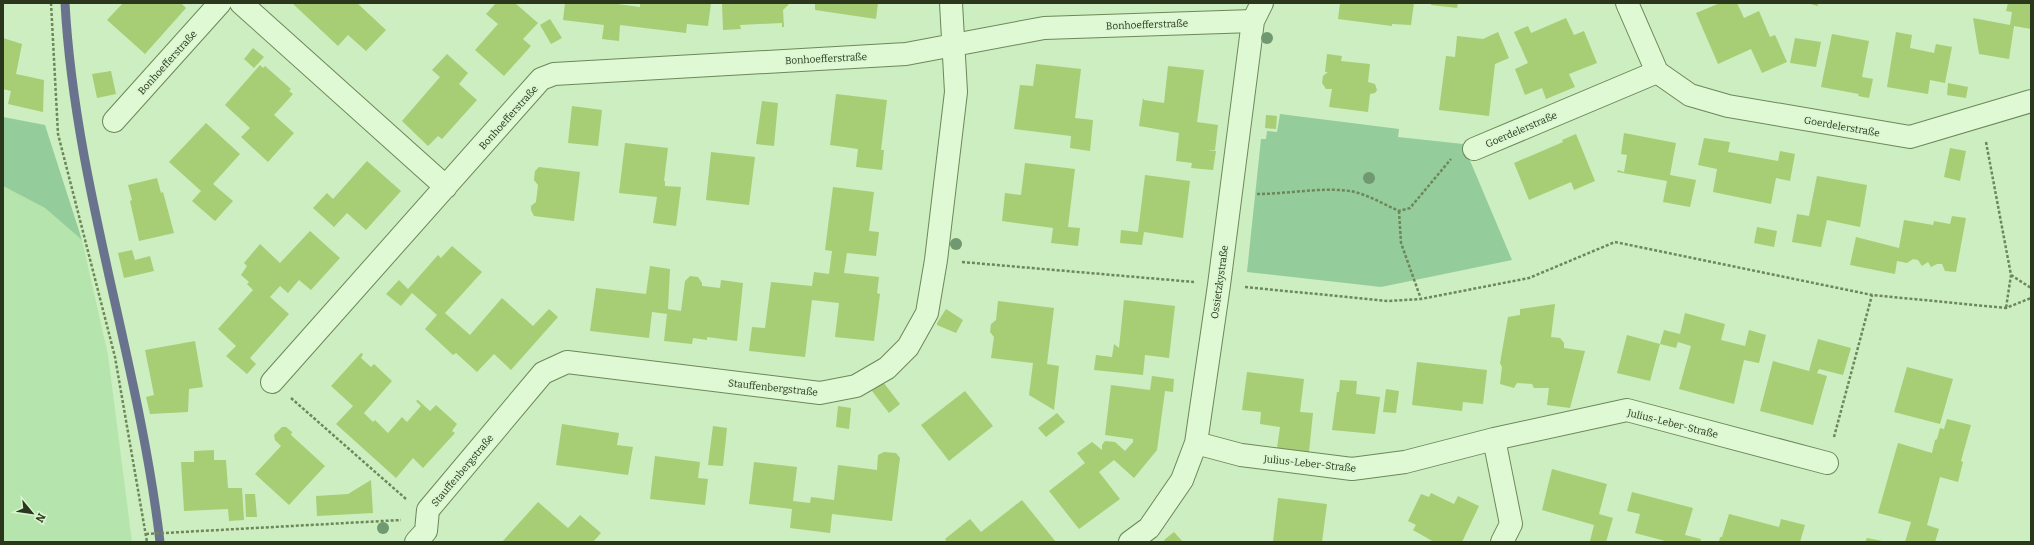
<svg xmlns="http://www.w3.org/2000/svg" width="2034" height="545" font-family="Bitter,serif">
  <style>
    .farmland { fill: #b5e4ad }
    .green { fill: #94cc9b }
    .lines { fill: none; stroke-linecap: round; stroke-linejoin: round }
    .stream { stroke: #6a738e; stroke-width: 9 }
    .building { fill: #a7cd75 }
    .minor-casing { stroke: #6d8858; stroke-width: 24 }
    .path { stroke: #6d8858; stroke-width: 2.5; stroke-dasharray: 3 2; stroke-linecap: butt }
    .minor { stroke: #def9d3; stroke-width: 22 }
    .tree { fill: #709971 }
    .labels { text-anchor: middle; stroke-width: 3; stroke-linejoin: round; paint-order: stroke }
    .street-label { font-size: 10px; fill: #2a371c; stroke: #daf6d0 }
  </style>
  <rect width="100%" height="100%" fill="#cdeec0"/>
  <!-- farmland -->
  <path class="farmland" d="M3,186l42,22 37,32 26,115 24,187h-129z"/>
  <!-- green -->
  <path class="green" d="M1280,114l119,15 -1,8 65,7 49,116 -131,27 -134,-15 14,-133h5l1,-8 10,1z
    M3,117l42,8 37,115 -37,-32 -42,-22z"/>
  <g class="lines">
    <!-- stream -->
    <path class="stream" d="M65,3c10,183 74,358 95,539"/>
  </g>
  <!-- building -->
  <path class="building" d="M123,3h58l5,5 -41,46 -38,-34z
    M292,3h65l29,27 -20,21 -18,-16 -10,11z
    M496,3h19l23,20 -15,16 8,7 -27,30 -29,-26 23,-26 -12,-10z
    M565,3h45l30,4v-4h71l-3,23 -21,-2 -1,9 -66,-8 -1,16 -17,-2 2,-14 -41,-5z
    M722,3h68l-7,7 1,17h-2v-4l-42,2 1,4 -18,1z
    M815,3h63l-2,16 -61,-9z
    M1340,3h74l-3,22 -19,-1v2l-54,-7z
    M1431,3h27l-1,5 -26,-3z
    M1720,3h17l7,15 15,-7 11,26 5,-2 12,27 -25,11 -11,-24 -33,15 -22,-51z
    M1807,3h11v3z
    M2008,3h23v26l-17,-3 -5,33 -30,-5 -6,-36 37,7 2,-13 -6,-1z
    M1566,18l8,17 10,-4 13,32 -28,11 6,13 -29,12 -4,-11 -17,7 -10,-26 13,-6 -14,-31 14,-6 3,7z
    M550,19l12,19 -11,6 -11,-19z
    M1498,32l11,26 -14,6 -6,52 -50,-6 7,-54 9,1 2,-21 26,3z
    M1896,32l16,3 -2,13 24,5 2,-9 16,3 -7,36 -15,-3 -2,14 -41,-7z
    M1832,34l37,7 -7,36 11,2 -4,19 -11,-2 1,-2 -38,-7z
    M3,38l19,6 -6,30 28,6 -1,32 -35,-8 3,-13 -8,-2z
    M1795,38l26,4 -5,25 -26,-4z
    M253,48l11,9 -10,11 -10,-9z
    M447,54l21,19 -9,11 18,16 -35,39 -4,-3 -10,10 -26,-25 38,-44 -8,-7z
    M1327,54l15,2 -1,5 29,3 -2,18 7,2 2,6 -2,3 -5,1 -2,18 -39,-5 3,-18h-6l-4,-6 1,-7 5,-4h-3z
    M1036,64l45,5 -6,49 18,2 -3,31 -20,-3 1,-12 -57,-7 6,-44 13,1z
    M260,65l3,3 2,-2 26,23 -2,2 4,3 -19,21 20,18 -26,29 -27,-25 9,-9 -25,-23z
    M1168,66l36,4 -7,52 21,3 -3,25h-8l9,1 -3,19 -22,-2 1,-5 -16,-2 3,-28 -40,-7 4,-28 1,2 20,3z
    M111,71l5,23 -19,4 -5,-24z
    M1948,83l20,4 -2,11 -19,-3z
    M836,94l51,6 -6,50h3l-2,20 -26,-3 2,-18 -28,-4z
    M762,101l16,2 -4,43 -18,-2z
    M572,106l30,4 -4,36 -30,-3z
    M1266,115l11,1 -1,13 -11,-1z
    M206,123l34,31 -27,30 20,17 -18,20 -23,-20 9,-10 -32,-29z
    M1624,133l52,10 -6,32 26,5 -6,27 -27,-5 4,-21 -50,-9 1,-2 6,2 3,-17 -6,-1z
    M1576,134l19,47 -21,9 -3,-8 -42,18 -15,-37 49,-21 -1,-2z
    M1704,138l26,4 -2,10 50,9 2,-10 15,3 -5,27 -14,-3 -5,26 -58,-12 4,-23 -19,-4z
    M625,143l43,5 -4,33h1v5l16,1 -5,39 -23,-3 4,-26 -38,-4z
    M1950,148l16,3 -6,30 -16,-4z
    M711,152l44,5 -6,48 -43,-5z
    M367,161l34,30 -35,39 -19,-17 -13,14 -21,-19 14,-15 6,6z
    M1025,163l50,6 -7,58 12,1 -2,18 -27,-3 2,-15 -51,-7 3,-28 16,2z
    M539,167l41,5 -6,49 -40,-5 -3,-6v-4l5,-4 2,-17 -4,-5 1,-9z
    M1145,175l45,6 -7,57 -39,-6 -2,13 -22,-2 1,-13 17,2z
    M1817,176l50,9 -7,42 -33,-7 -6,27 -29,-5 5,-28 12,2z
    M157,178l4,15 2,-1 11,41 -35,8 -9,-40 2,-1 -4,-15z
    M833,187l41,5 -5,39 10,1 -3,24 -29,-3 -3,20 35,4 -2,16 3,1 -6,47 -39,-4 4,-34 -27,-3 -7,57 -56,-6 3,-24 13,1 6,-46 41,4 2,-14 15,2 3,-23 -7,-1z
    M1952,216l14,2 -10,54 -11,-1 -3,-7h-5l-6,3 -3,-5 -6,4 -4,-6 -5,-1 -6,4 -10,-2 -2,13 -45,-9 6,-28 43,11 5,-28 29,5 1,-4 16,3z
    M1757,227l20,4 -3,16 -20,-4z
    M310,231l30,27 -29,32 -12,-10 -11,13 -8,-7 -10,11 19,17 -39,44 6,6 -9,10 -21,-18 10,-10 -18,-17 35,-39 -6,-6 2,-2 -8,-7 6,-9 -3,-3 16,-19 20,19z
    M452,246l30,26 -37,41 25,22 32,-37 31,28 16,-17 9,8 -47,53 -17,-16 -17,18 -21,-19 -3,2 -28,-26 12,-14 -25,-22 -11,13 -15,-12 13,-14 9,9 30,-34 3,3z
    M132,250l3,10 15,-4 4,15 -30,7 -6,-25z
    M650,266l20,3 -2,40 13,2 4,-30 5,-5 8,1 4,6v3l18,2 1,-8 22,3 -6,58 -30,-4v3l-14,-2 -1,6 -28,-3 3,-27 -15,-2 -3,26 -59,-7 6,-43 50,6z
    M1124,300l51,6 -6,52 -24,-3 -2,20 -49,-5 2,-15 16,2 2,-13 5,4z
    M998,301l56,7 -7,56 12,2 -5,44 -25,-15 4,-32 -42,-5 3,-21 -4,-5 1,-8 5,-4z
    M1555,304l-4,33 9,1 4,5v5l21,3 -15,57 -23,-3 2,-17h-15l-2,-4 -15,-1 -3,5 -14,-4 2,-17 -2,-4 8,-46 12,-2v-6z
    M946,309l17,11 -7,13 -19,-8v-2z
    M1685,313l40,11 -4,16 24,6 4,-16 17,5 -7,28 -15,-3 -10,44 -55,-15 12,-43 -13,-4 -2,6 -16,-4 4,-14 16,4z
    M1627,335l33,9 -10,37 -33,-8z
    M1818,339l33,9 -8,27 -24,-6 -2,4 10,3 -14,49 -53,-14 13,-50 36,10z
    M195,341l8,46 -14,2 -1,23 -38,2 -4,-17 8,-2 -9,-45z
    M361,353l2,1 -2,4 10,9 3,-3 18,17 -28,32 9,9 2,-2 13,13 14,-16 5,5 14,-16 -5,-5 2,-1 12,11 6,-6 21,19 -5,7 3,2 -32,35 -10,-10 -17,20 -60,-54 17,-18 -22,-20z
    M1417,362l70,8 -4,34 -20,-2 -1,9 -50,-6z
    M1907,367l46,12 -13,45 -46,-12z
    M1247,372l57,7 -4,33 13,1 -4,39 -32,-4 3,-21 -20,-3 1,-12 -19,-2z
    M1152,376l22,3 -1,13 -8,-1 -8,59 -23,28 -20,-18 -15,12 21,27 -41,30 -30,-38 36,-28 -8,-10 15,-11 10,8v-5l3,-4 10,1 10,9 8,-9v-3l-28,-4 6,-50 39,5z
    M1340,380l17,1 -1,13 24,3 -5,37 -43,-4 5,-38h2z
    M883,382l17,22 -11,9 -17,-22z
    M1386,389l13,2 -3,22 -13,-1z
    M965,391l28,35 -44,35 -28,-36z
    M838,406l13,2 -2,21 -13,-2z
    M1057,413l8,9 -19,15 -8,-9z
    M1947,419l24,6 -10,36 2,1 -5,20 -18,-5 -13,48 12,4 -4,13h-30l6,-20 -33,-9 20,-70 34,10 3,-13 2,-1 3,-11 4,1z
    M562,424l57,9 -2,12 16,2 -5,28 -72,-10z
    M713,426l14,2 -4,38 -15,-1z
    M282,427h4l6,5 -1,3 34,31 -36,39 -34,-31 26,-28 -6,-6 -1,-5z
    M214,450v10h12l2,28h14l2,32 -15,1 -1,-12 -44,2 -3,-49h13v-11z
    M884,452l12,1 4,5 -8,63 -60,-7 -2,19 -40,-5 2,-19 -43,-5 5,-42 43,5 -4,34 17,2 1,-6 23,3 4,-35 39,5 1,-15z
    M655,456l45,6 -2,16 10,1 -3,26 -55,-6z
    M1552,469l55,15 -8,30 14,4 -7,24 -16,-1 4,-16 -52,-15z
    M371,480l2,33 -56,3 -1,-20 32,-2z
    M1632,492l61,16 -8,27 16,4 -1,3h-31l-34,-9 5,-19 -13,-3z
    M1431,493l23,11 4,-8 21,10 -17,36h-28l-21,-12 3,-5 -8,-4 13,-27 8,3z
    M245,494h10l2,23h-11z
    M1278,498l49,6 -5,38h-49z
    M1022,500l34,42h-109l-2,-3 25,-20 11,13z
    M538,502l30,26 12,-13 21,18 -8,9h-91z
    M1729,514l50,13 2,-8 24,6 -5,17h-81l1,-5h2z
    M1174,532l9,10h-17l-2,-2z
    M1867,538l15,3v1h-17z"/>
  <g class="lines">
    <!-- minor casing -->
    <g class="minor-casing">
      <path id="minor" d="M241,3l205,184
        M1627,3l30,69 33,23 38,11 182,31 121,-36
        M114,121l106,-118
        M1474,149l183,-77
        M272,382l269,-303 13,-5 352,-20 138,-26 209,-7
        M1494,439l17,85 -9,18
        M1196,443l45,12 111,14 53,-7 89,-23 133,-29 200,53
        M416,542l10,-11 2,-21 115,-137 24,-11 253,31 36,-7 31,-18 21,-21 19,-34 9,-53 20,-168 -5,-89
        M1130,542l19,-14 33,-48 14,-37 23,-158 34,-264 9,-18"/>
    </g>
    <!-- path -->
    <path class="path" d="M51,3l7,131 57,223 32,185
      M1986,142l25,133 -5,33
      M1257,194c31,0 62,-7 93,-3 17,3 33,13 49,20l11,-3 41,-49
      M1399,211l2,32 20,56
      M962,262l232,20
      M2011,275l20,13
      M1245,287l143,14 33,-2 108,-21 86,-36 257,53 134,13 25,-10
      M291,398l115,101
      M1834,437l38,-142
      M146,534l255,-14"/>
    <!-- minor -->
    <use href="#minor" class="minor"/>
  </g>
  <!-- trees -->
  <g class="tree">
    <circle cx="1267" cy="38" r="6"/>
    <circle cx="1369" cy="178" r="6"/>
    <circle cx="956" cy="244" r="6"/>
    <circle cx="383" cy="528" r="6"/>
  </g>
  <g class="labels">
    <!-- street labels -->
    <g class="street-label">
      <text transform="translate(1147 24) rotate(-2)" y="4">Bonhoefferstraße</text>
      <text transform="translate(826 58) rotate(-3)" y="4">Bonhoefferstraße</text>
      <text transform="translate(167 62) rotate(-48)" y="4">Bonhoefferstraße</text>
      <text transform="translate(508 117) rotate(-48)" y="4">Bonhoefferstraße</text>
      <text transform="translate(1842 126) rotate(10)" y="4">Goerdelerstraße</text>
      <text transform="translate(1521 129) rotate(-23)" y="4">Goerdelerstraße</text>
      <text transform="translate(1219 282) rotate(-82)" y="4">Ossietzkystraße</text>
      <text transform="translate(773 387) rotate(6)" y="4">Stauffenbergstraße</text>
      <text transform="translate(1673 423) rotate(14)" y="4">Julius-Leber-Straße</text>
      <text transform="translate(1310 463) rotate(6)" y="4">Julius-Leber-Straße</text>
      <text transform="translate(462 470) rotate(-50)" y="4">Stauffenbergstraße</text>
    </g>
  </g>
  <!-- border -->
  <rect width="2034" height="545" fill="none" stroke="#2a371c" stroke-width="8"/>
  <!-- north arrow -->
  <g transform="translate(32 513) rotate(119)" stroke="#daf6d0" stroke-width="3" paint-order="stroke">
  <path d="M0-3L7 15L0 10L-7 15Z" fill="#2a371c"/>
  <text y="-6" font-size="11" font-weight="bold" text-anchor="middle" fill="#2a371c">N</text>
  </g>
</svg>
